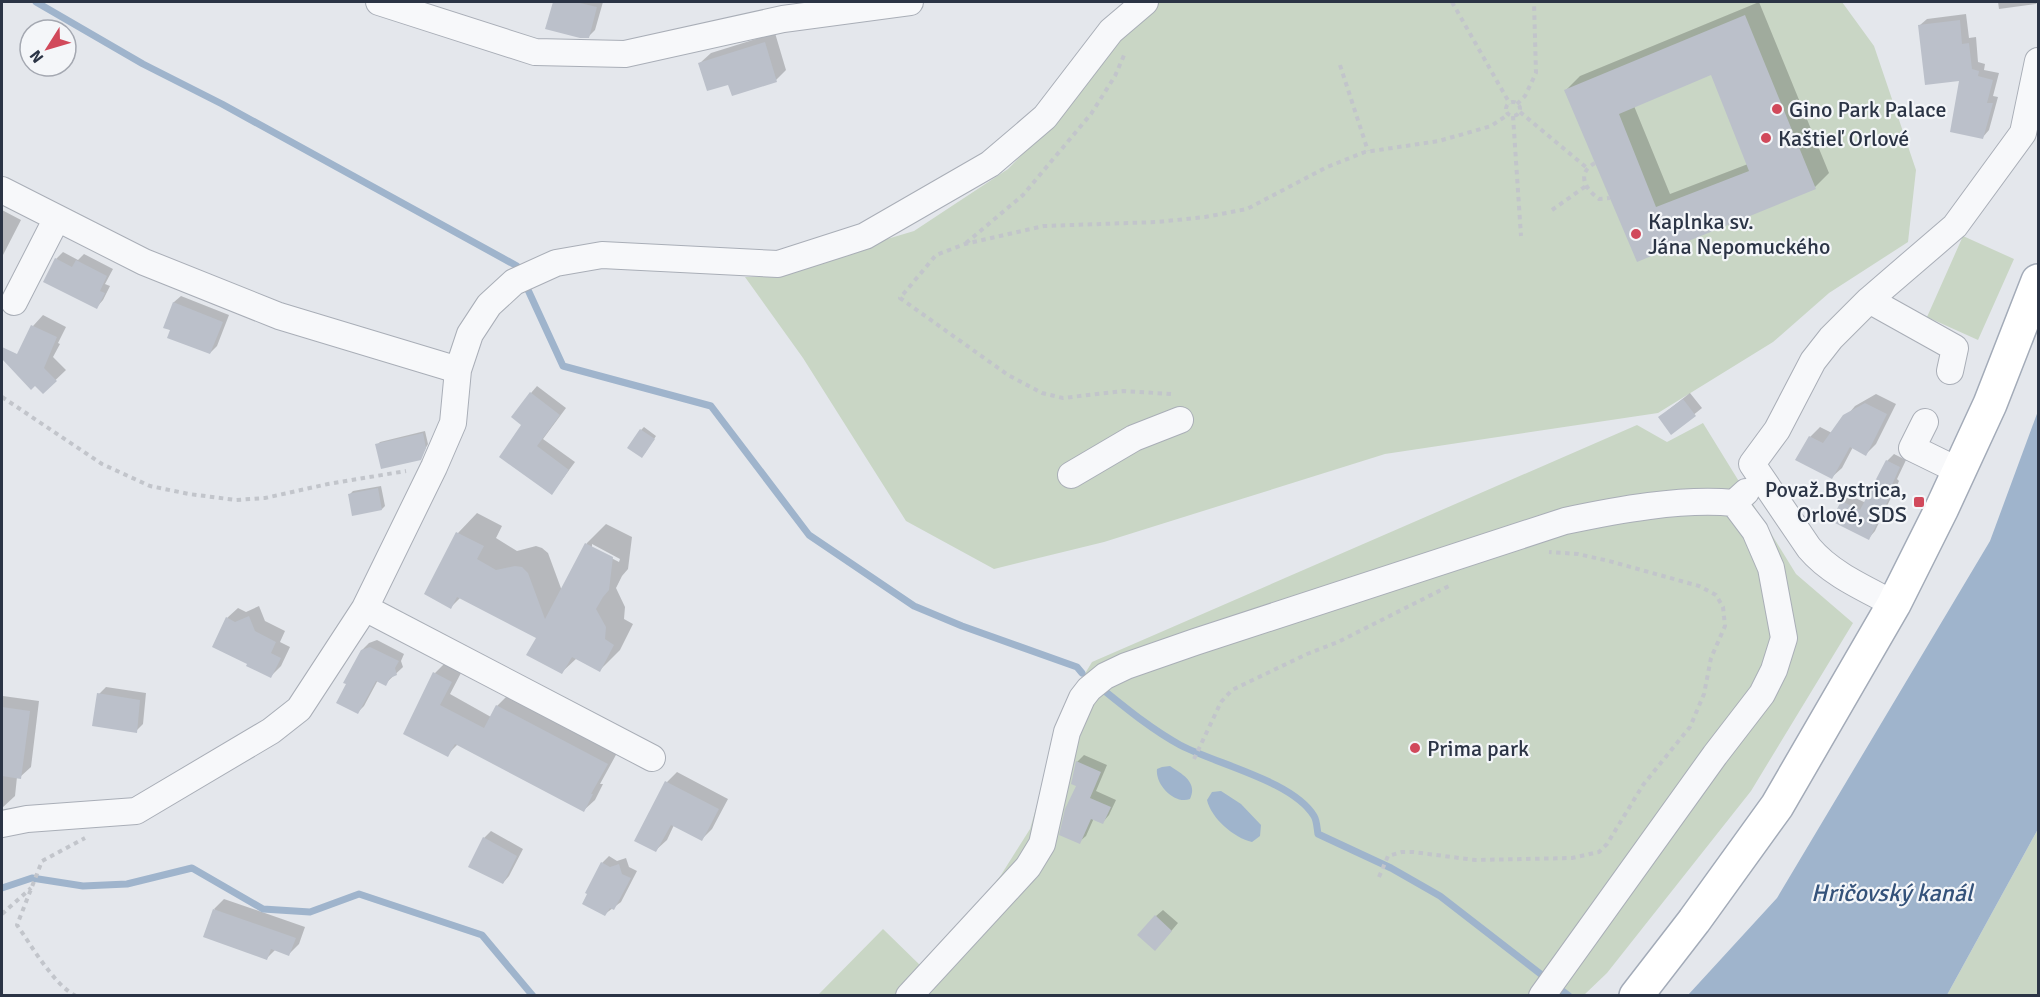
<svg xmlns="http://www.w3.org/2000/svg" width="2040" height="997" font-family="Signika,sans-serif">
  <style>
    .green { fill: #c9d6c5 }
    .water { fill: #9fb4cc }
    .shadow { fill: #0003; fill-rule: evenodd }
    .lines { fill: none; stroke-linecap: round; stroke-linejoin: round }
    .stream { stroke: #9fb4cc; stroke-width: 7 }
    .building { fill: #bbc0ca; fill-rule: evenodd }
    .minor-casing { stroke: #a9aeb7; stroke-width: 28 }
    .major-casing { stroke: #a3abb8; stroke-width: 36 }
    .path { stroke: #c2c5cb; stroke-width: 4; stroke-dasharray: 4.5 4.5; stroke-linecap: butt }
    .minor { stroke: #f7f8fa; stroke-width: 26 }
    .major { stroke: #fff; stroke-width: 33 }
    .poi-dot { fill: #d1495b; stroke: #f4f6f9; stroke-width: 2 }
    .labels { text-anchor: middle; stroke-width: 4.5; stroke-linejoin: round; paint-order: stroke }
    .poi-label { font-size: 22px; fill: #2b3445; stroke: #f4f6f9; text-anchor: start }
    .water-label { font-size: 24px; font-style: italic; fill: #34527a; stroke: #f4f6f9 }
  </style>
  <rect width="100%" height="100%" fill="#e4e7ec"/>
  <!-- green -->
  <path class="green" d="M1158,2h684l32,44 42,124 -8,72 -79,51 -56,49 -115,71 -273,41 -281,88 -110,27 -88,-48 -103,-163 -58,-81 31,-1 38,-10 43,-18 57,-17 94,-62 31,-32 83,-103z
    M1963,236l51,23 -36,81 -51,-23z
    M1703,423l93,151 57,49 -102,168 -144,182 -23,22 -683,1 30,-31 70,-90 29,-46 36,-124 26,-43 545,-237 30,17z
    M2038,829v166h-91z
    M883,929l41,40 -25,26 -82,1z"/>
  <!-- water -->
  <path class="water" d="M2038,411v418l-91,166h-259l89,-97 213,-357z
    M1170,766c12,8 28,16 20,33 -15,6 -35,-14 -33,-30l5,-2z
    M1221,791l20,13 20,21 -1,11 -8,6c-18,-4 -41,-24 -45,-42l5,-8z"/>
  <!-- shadow -->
  <path class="shadow" d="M554,2h49l-8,28 -7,7 -41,-9z
    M1759,2l70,171 -14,14 -178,73 -71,-170 14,-14zM1711,73l37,91 -78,30 -36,-88z
    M1998,2h40l-2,2 -37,5z
    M1966,14l3,24 7,-1 2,25 7,2 -1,6 15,3 -6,23 5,1 -9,33 -6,7 -22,-58 -41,-54 7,-6z
    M775,33l11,37 -10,10 -47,3 -29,-20 11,-10z
    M2,210l19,10 -19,37z
    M63,252l15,8 6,-6 29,15 -8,15 5,2 -7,14 -6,7 -41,-48z
    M181,296l48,19 -12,31 -7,7 -45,-26 9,-25z
    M43,315l23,12 -8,16 2,1 -7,13 13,13 -23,22 -10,-66z
    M537,386l29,22 -23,31 32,23 -23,31 -28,-69 7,-31z
    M1690,393l12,15 -31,25 -4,-22z
    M1876,394l20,10 -20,40 -10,10 -13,-7 -11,21 -10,9 -35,-18 13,-22 10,-10 12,6 23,-27z
    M644,427l12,9 -11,17 -4,-23z
    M425,431l3,13 -8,14 -43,-13 3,-3z
    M1894,454l12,6 -9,19 2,2 -24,50 -6,7 -27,-36 7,-7 17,8 21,-42z
    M381,486l4,20 -3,3 -32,-15 3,-3z
    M477,513l25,13 -6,12 21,13 19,-5 6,2 6,5 14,38 25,-48 19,-19 26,13 -4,32 -6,7 -6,12 9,19 -1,12 9,5 -13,26 -20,20 -23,-12 -15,14 -24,-34 -77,-41 -10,10 7,-74zM592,544l28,15 -1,3 -27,-14z
    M259,606l6,15 20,10 -5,11 10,5 -9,19 -10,10 -44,-58 11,-10 8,4z
    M377,640l27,14 -3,7 2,6 -18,17 -7,-4 -14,26 -6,6 4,-62 7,-7z
    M445,663l17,8 -12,23 41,23 6,-11 11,-11 109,58 -17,31h3l-8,16 -11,10 -126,-66 -11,11 -12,-82z
    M106,687l40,6 -3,31 -7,7 -37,-37z
    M3,696l36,5 -8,66 -11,10h-3l-2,19 -13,12z
    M1084,755l23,10 -11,26 20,9 -7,15 -6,7 -9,-4 -8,18 -7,6 -2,-80z
    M677,772l51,27 -16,30 -10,10 -28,-14 -7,15 -11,10 11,-68z
    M491,831l32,18 -14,27 -6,7 -19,-45z
    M609,856l8,5 9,-3 3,9 8,4 -16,31 -16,12 -3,-51z
    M224,899l81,28 -6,17 -10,10 -13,-5 -9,9 -53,-49z
    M1163,910l15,13 -16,19 -6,-26z"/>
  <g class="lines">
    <!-- stream -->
    <path class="stream" d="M36,2l107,62 79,40 295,162 46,100 148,40 98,129 105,71 48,20 115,41 5,6
      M1101,688c26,21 50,41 79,57 36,19 113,36 134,71 3,5 3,13 4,18l73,34 49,28 129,100
      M2,888l30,-10 51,8 44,-2 65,-16 71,41 47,3 49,-18 123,41 51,61"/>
  </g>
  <!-- building -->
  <path class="building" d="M553,2h23l21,5 -8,31h-9l-35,-9z
    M1745,15l71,174 -179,73 -73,-172zM1711,75l38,96 -93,36 -37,-93z
    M1960,20l2,24 7,-1 3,26 7,2 -1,5 15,4 -6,23h6l-10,36 -33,-7 9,-51 -34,4 -7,-60z
    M765,42l12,40 -45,14 -4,-11 -21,6 -9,-28z
    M55,258l17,9 4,-7 31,16 -7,15 5,2 -8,16 -54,-27z
    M173,302l50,20 -13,32 -43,-16 3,-8 -7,-2z
    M31,325l26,12 -13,31 13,13 -14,13 -8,-8 -4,4 -29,-31v-12l15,7z
    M530,392l30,23 -23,31 32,24 -17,25 -53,-38 22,-32 -10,-8z
    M1683,399l13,17 -25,19 -13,-18z
    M1865,403l22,11 -21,42 -16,-9 -18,32 -37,-19 14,-24 14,7 20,-28z
    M640,429l15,10 -13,19 -15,-10z
    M423,433l3,15 -5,12 -40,9 -6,-25z
    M1886,460l14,7 -9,20 3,1 -25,52 -38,-19 10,-20 19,9z
    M378,488l4,22 -30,6 -4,-22z
    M456,532l28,14 -7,13 19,11 19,-4 7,1 6,6 17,46 40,-76 28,14 -4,33 -6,7 -7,12 10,18 -1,12 9,6 -14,27 -28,-15 -10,17 -36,-19 10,-17 -79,-41 -6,12 -27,-15z
    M249,616l6,15 21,11 -5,11 10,5 -10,20 -25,-12 1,-2 -35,-17 14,-30 9,5z
    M370,647l29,14 -4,7 2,7 -7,3 -4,8 -10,-5 -18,33 -22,-11 10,-19 -3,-1 18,-33z
    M433,672l19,10 -12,23 44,23 12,-23 112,59 -17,30h2l-9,18 -129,-68 -7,13 -45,-23z
    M97,693l43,7 -3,33 -45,-7z
    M2,707l28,4 -9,68 -19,-3z
    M1076,761l25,11 -11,26 21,9 -8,17 -12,-5 -11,25 -21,-9 6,-26 11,-23 -5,-2z
    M665,781l54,28 -17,32 -31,-16 -15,27 -22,-11z
    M483,837l34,19 -14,28 -35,-17z
    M601,862l9,5 9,-3 3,10 9,4 -17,32 -4,-2 -5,8 -23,-12 5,-10 -2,-1z
    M213,909l83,29 -7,18 -18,-7 -4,11 -64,-23z
    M1155,915l17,16 -17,20 -18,-16z"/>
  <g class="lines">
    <!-- minor casing -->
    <g class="minor-casing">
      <path id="minor" d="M379,2l156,50 90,2 158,-35 127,-17
        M2,190l142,72 135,54 179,54
        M1869,300l86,48 -5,23
        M14,302l43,-84
        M1925,422l-13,26 47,23
        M1071,475l63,-37 46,-18
        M1894,604c-30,-16 -63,-30 -85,-56l-57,-84 25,-34 36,-69 18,-23 38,-38 86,-74 68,-93 15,-72
        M365,608l287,150
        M2,824l25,-5 109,-8 135,-80 28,-22 66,-101 69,-141 19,-44 5,-53 12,-36 19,-29 25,-23 42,-19 46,-8 176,9 87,-28 125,-72 55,-47 66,-86 34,-29
        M909,996l119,-129 14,-23 25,-112 15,-34 7,-9 16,-13 21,-10 69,-24 370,-121c52,-11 116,-23 169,-18
        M1542,996l173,-241 47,-61 12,-24 10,-32 -13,-70 -16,-37 -21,-28 12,-11"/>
    </g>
    <!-- major casing -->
    <g class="major-casing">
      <path id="major" d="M1636,996l58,-75 83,-115 117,-202 48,-96 48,-104 48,-123"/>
    </g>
    <!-- path -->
    <path class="path" d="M1452,2l58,102
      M1340,65l28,86
      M1506 109a7 7 0 1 1 14 0a7 7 0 1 1-14 0Z
      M1517,104l8,-8 11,-23 -2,-71
      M1520,112l67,56
      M1513,116l8,120
      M1595,163c-19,10 -10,26 4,36l11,-1
      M1552,210l34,-24
      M966,243l57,-48 68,-81 24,-38 10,-23
      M1171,394l-48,-3 -60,7 -21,-5 -34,-18 -108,-77 36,-43 29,-11 79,-18 113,-4 48,-5 42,-8 80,-42 38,-15 74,-11 52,-15 18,-12
      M2,397l100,67 48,22 39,8 47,6 29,-2 63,-14 78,-13
      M1194,759l27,-57 11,-12 75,-36 31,-12 111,-56
      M1379,877l9,-21 14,-4h11l62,8 97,-2 27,-6 8,-8 36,-59 47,-58 14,-33 7,-36 14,-32 -2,-19 -7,-12 -17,-9 -90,-25 -31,-7 -29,-2
      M2,914l29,-26
      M76,996c-22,-11 -45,-51 -59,-71l25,-64 43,-23"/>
    <!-- minor -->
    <use href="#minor" class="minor"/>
    <!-- major -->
    <use href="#major" class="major"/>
  </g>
  <!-- markers -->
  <g class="poi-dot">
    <circle cx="1777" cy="109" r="6"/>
    <circle cx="1766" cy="138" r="6"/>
    <circle cx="1636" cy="234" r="6"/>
    <rect x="1913" y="496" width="12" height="12" rx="3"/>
    <circle cx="1415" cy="748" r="6"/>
  </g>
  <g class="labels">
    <!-- poi labels -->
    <g class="poi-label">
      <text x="1789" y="117">Gino Park Palace</text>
      <text x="1778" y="146">Kaštieľ Orlové</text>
      <text x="1648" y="229">Kaplnka sv.<tspan x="1648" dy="25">Jána Nepomuckého</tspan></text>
      <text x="1907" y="497" text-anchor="end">Považ.Bystrica,<tspan x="1907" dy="25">Orlové, SDS</tspan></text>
      <text x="1427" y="756">Prima park</text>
    </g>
    <!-- water labels -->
    <g class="water-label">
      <text x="1892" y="901">Hričovský kanál</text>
    </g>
  </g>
  <!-- border -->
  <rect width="2040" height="997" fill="none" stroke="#2b3445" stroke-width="6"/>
  <!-- north arrow -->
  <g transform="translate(48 48) rotate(233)"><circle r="28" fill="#f4f6f9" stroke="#a4a8b1" stroke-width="1.5"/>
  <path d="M0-4.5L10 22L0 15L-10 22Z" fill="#d1495b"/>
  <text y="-9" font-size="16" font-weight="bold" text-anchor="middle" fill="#2b3445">N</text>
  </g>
</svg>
